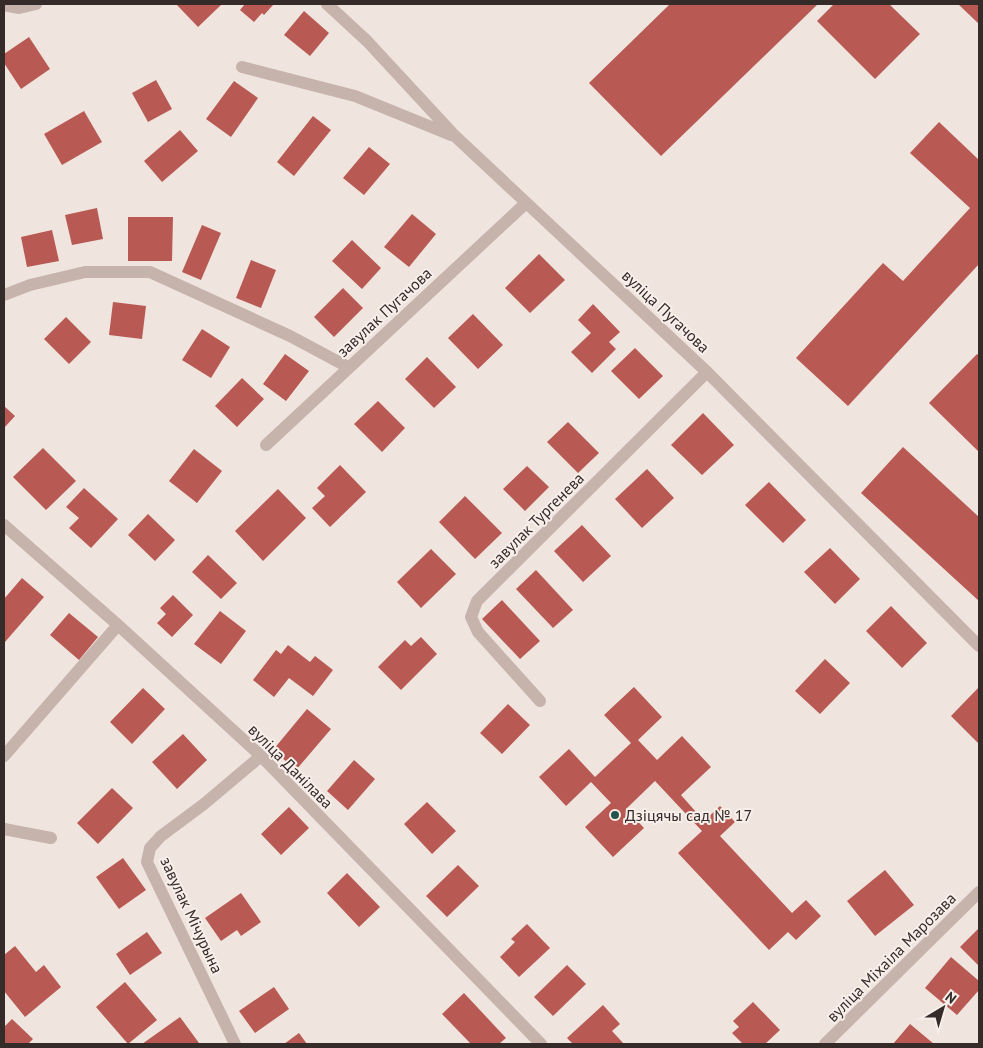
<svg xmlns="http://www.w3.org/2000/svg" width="983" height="1048" font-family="'PT Sans',sans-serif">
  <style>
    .building { fill: #b85a53 }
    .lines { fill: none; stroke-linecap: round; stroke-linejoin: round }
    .minor { stroke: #c6b3ab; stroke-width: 12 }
    .poi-dot { fill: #24524c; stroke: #f8efea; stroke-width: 2 }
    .labels { text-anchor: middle; stroke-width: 4; stroke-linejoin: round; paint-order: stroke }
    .street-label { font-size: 16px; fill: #352b29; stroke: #f8efea }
    .poi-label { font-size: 16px; fill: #352b29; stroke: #f8efea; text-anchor: start }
  </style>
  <rect width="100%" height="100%" fill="#efe4de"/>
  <!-- building -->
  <path class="building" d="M176,4h44l1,1 -23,22z
    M245,4h26l2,1 -9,10 -2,-2 -8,9 -14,-12z
    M670,4h148l-157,152 -72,-73z
    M834,4h55l31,30 -45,45 -58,-58z
    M958,4h21v20z
    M304,11l25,22 -19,23 -26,-21z
    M29,37l21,32 -29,20 -17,-26v-9z
    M156,80l16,29 -24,13 -16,-29z
    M234,81l24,17 -27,39 -25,-18z
    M84,111l18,31 -40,23 -18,-31z
    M313,116l18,14 -37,46 -17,-14z
    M939,122l40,38v104l-131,142 -52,-48 87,-95 20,18 67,-73 -60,-55z
    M180,130l18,21 -36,31 -18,-21z
    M369,147l21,17 -26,31 -21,-17z
    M97,208l6,31 -31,6 -7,-30z
    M412,214l24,20 -27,33 -25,-20z
    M128,217h45l-1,44h-44z
    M202,225l19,8 -20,47 -19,-8z
    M52,230l7,31 -32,6 -6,-30z
    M352,240l29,28 -19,21 -30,-28z
    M539,254l26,26 -35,33 -25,-25z
    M251,260l25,10 -15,38 -25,-10z
    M343,288l20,20 -29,29 -20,-20z
    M113,302l33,4 -4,33 -33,-4z
    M593,304l27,28 -11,10 7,7 -24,24 -21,-21 20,-19 -13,-13z
    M473,314l30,31 -25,24 -30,-31z
    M66,317l25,25 -22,22 -25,-25z
    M202,329l28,18 -19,31 -29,-18z
    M635,348l28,28 -24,23 -28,-28z
    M285,354l24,17 -23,30 -23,-17z
    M977,354l2,2v96l-50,-49z
    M427,357l29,30 -22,21 -29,-29z
    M242,378l22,21 -27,28 -22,-21z
    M378,401l27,27 -23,24 -28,-28z
    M4,406l11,10 -11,12z
    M703,413l31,32 -32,30 -31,-30z
    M568,422l31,31 -21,20 -31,-31z
    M903,447l76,70v84l-118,-108z
    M43,448l33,33 -30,29 -33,-33z
    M194,449l28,22 -25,32 -28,-22z
    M340,465l26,27 -36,35 -18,-19 13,-12 -8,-8z
    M527,466l22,21 -24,24 -22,-22z
    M647,469l27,29 -32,30 -27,-29z
    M769,482l37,38 -23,23 -38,-38z
    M84,488l34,31 -27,29 -22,-20 10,-10 -13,-11z
    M278,489l28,29 -43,43 -28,-30z
    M465,496l37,37 -27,26 -36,-37z
    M148,514l27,26 -20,21 -27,-26z
    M582,525l29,31 -28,26 -29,-31z
    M830,548l30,31 -25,25 -31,-32z
    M431,549l25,25 -35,34 -24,-26z
    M208,555l29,28 -16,16 -29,-27z
    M536,570l37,40 -20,18 -37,-39z
    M22,578l22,19 -39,45 -1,-1v-42z
    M173,595l20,20 -21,22 -15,-14 9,-9 -6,-6z
    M502,600l38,41 -20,18 -38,-40z
    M891,606l36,37 -25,25 -36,-37z
    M220,611l26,20 -25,33 -27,-20z
    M69,613l29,24 -19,23 -29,-25z
    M421,637l16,17 -36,36 -23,-23 27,-27 6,6z
    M288,645l22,17 5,-6 18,14 -20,26 -24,-18 -15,19 -21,-17 23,-30 5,4z
    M825,659l25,24 -30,31 -25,-23z
    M634,687l28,30 -24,23 19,20 25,-24 29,31 -30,28 23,26 16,-15 15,16 -15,14 72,77 14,-13 15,16 -25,24 -8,-8 -19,18 -91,-97 24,-22 -47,-50 -29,28 18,19 -31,29 -28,-30 26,-24 -20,-21 -25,24 -27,-29 30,-28 26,28 36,-34 -27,-28z
    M979,687v57l-28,-28z
    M143,688l22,21 -33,35 -22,-22z
    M508,704l22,21 -28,29 -22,-21z
    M307,709l24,20 -35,41 -23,-20z
    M183,734l24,26 -30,29 -25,-27z
    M354,760l21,19 -27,31 -21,-19z
    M112,788l21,20 -35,36 -21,-21z
    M427,802l29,29 -24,23 -28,-30z
    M289,807l20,21 -28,27 -20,-21z
    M123,858l23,32 -27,19 -23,-32z
    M458,865l21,21 -32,31 -21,-21z
    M885,870l29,35 -39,31 -28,-35z
    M347,873l33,34 -21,20 -32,-34z
    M241,893l20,29 -20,14 -4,-6 -16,11 -16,-23z
    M527,924l23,24 -31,29 -19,-20 15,-15 -4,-3z
    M979,928v38l-19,-19z
    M147,932l15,21 -32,22 -14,-21z
    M15,946l21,26 8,-7 17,22 -36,30 -21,-26v-36z
    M951,957l28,24v9l-22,25 -32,-27z
    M567,965l19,19 -33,32 -19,-19z
    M125,982l32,38 -29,24 -32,-37z
    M274,987l15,22 -34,24 -16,-22z
    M464,993l42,45 -7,6h-28l-29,-30z
    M753,1002l27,28 -15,14h-22l-11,-11 7,-6 -6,-6z
    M603,1005l17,19 -8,7 12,13h-51l-6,-6z
    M180,1017l19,26 -3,1h-54z
    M12,1019l21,20 -5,5h-23l-1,-1v-16z
    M910,1024l24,20h-41z
    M299,1033l8,11h-23z"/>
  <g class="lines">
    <!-- minor -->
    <path class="minor" d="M327,4l40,37 88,95 252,236 272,274
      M4,5l15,3 17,-4
      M242,67l113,29 96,39
      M4,295l26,-10 55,-13h65l140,64 58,31
      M266,445l260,-242
      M4,525l114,100 143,131 280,288
      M540,701l-62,-69 -7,-15 6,-16 230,-229
      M4,756l114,-131
      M4,829l47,9
      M235,1044l-88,-182 3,-14 11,-12 43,-32 57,-48
      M825,1044l154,-152"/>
  </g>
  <!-- markers -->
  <circle class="poi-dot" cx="615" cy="815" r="5"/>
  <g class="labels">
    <!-- street labels -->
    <g class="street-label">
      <text transform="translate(666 311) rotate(43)" y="6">вуліца Пугачова</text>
      <text transform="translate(384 312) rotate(-43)" y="6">завулак Пугачова</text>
      <text transform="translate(536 520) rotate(-45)" y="6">завулак Тургенева</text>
      <text transform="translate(291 766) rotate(45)" y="6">вуліца Данілава</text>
      <text transform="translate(192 915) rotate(65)" y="6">завулак Мічурына</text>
      <text transform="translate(891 957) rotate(-45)" y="6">вуліца Міхаіла Марозава</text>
    </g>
    <!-- poi labels -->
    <g class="poi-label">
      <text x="625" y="821">Дзіцячы сад № 17</text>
    </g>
  </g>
  <!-- border -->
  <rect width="983" height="1048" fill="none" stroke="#352b29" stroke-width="10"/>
  <!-- north arrow -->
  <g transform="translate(943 1008) rotate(38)" stroke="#f8efea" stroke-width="4" paint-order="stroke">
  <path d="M0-4L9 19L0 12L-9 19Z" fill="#352b29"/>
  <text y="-8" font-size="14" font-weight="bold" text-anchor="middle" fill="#352b29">N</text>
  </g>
</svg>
